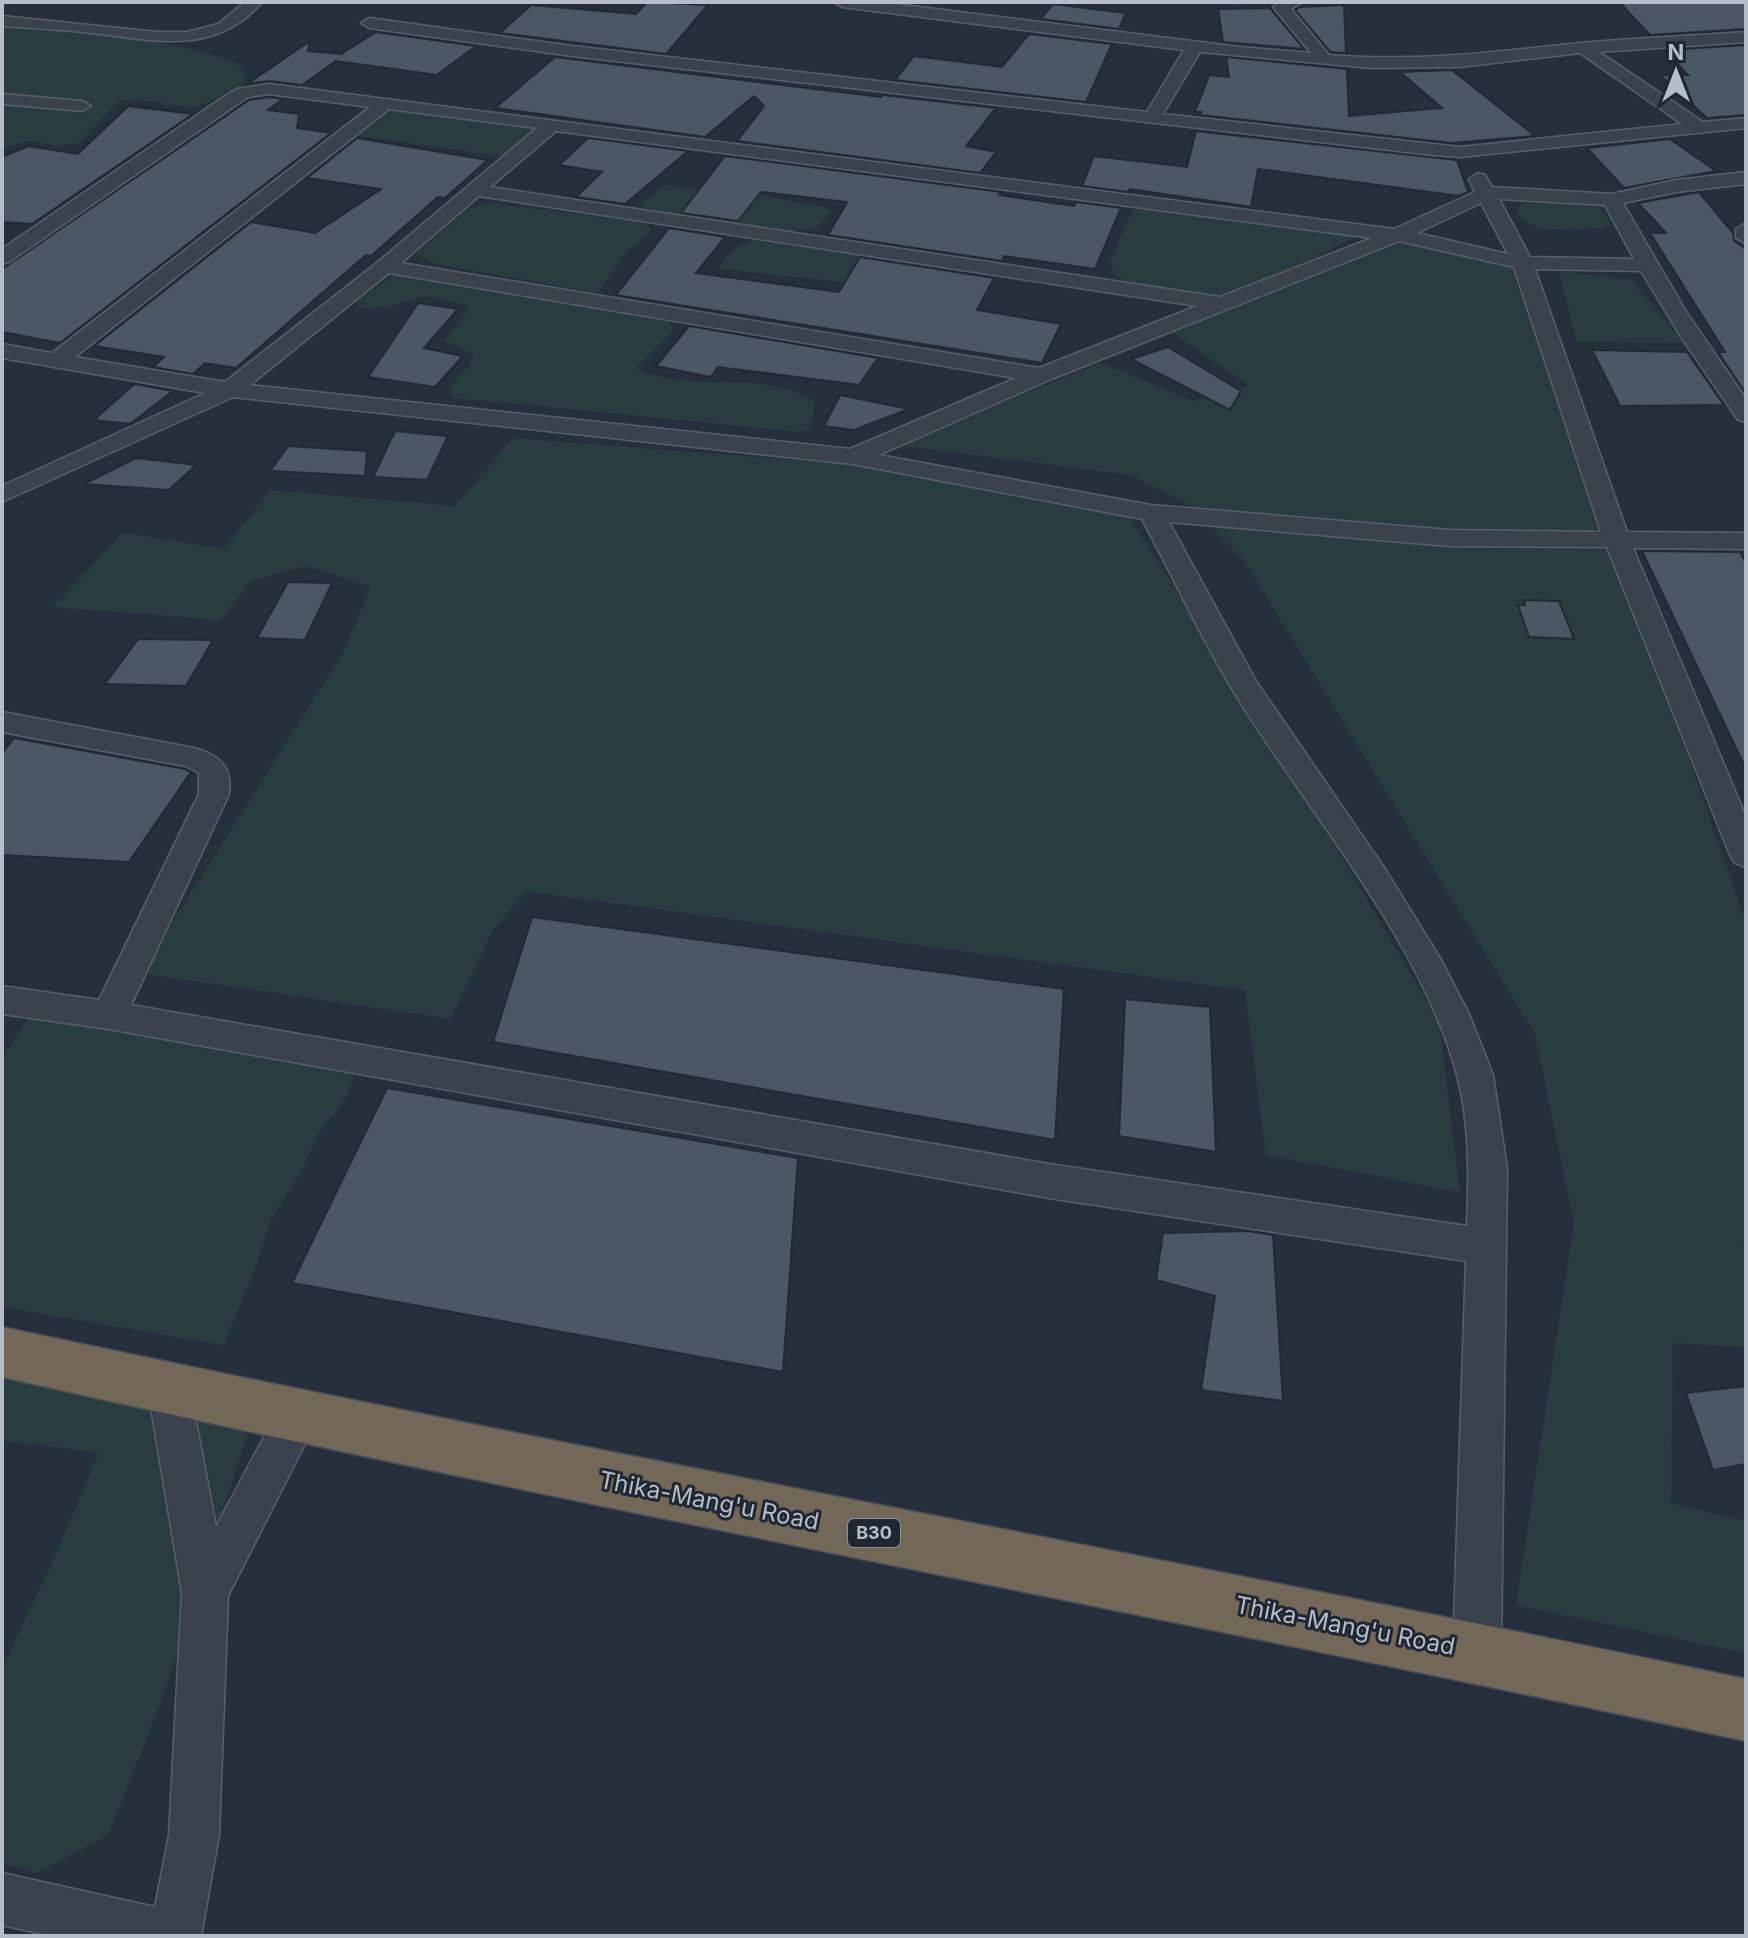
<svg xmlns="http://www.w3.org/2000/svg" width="1748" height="1938" font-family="Inter,sans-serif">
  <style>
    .green { fill: #293d3f }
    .building { fill: #4c5766; stroke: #212934; stroke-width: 2 }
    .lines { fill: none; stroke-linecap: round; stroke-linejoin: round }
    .minor-casing { stroke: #58606b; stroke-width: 3 }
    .highway-casing { stroke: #454d58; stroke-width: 3 }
    .minor { fill: #3a424d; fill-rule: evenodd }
    .highway { fill: #736857; fill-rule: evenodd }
    .labels { text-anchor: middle; stroke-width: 6; stroke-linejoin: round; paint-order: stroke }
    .shield { fill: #1f2732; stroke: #89909b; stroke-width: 2 }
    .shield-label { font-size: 18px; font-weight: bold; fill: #b6bdc8 }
    .near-street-label { font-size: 24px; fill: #b6bdc8; stroke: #1f2732 }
  </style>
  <rect width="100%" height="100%" fill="#26303d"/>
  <!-- green -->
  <path class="green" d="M2,25c79,7 160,11 235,38l11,16 -10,10 -45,19 -60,-9 -15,2 -38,41 -18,4 -36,-5 -24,8z
    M388,108l155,18 -36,31 -149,-21z
    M772,160l4,9 -22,25 69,13 9,4c-7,9 -13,16 -25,18 -33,7 -134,-13 -169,-23l27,-21 51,6 43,-28z
    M488,203l138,17 23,5 1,7 -24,20 -28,41 -161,-29 -22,-9 54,-47z
    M1522,204h50l28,4 11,16 -9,4c-27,0 -73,10 -86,-18z
    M1134,207l223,28c-22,14 -109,56 -132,59 -35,4 -78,-6 -111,-18l-4,-14z
    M1388,238l128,23 230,662v319l-3,1 3,8v96l-73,-4 -2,161 75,17v132l-230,-48 58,-382 -39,-189 -290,-472 -52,-55 -61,-32 -237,-30 206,-82 92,38 56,-16 -76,-52z
    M755,240l116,17 10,10 -30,16 -132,-14c9,-18 17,-23 36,-29z
    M1559,271l73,9 51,63 -106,-1z
    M394,274l222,36 53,12 5,8 -38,38c63,29 119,-2 179,33l-4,26 -9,5 -348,-34 -6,-10 21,-22 4,-12 -29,-14 20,-24 4,-11 -44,-9 -35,11 -31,1v-7z
    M513,438l362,28 250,45 135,208 179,302 21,171 -194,-37 -21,-165 -719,-99 -33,39 -42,89 -311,-46 202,-318 29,-68 -65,-21 -54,15 -32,39 -167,-13 70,-74 102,16 45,-59 185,16z
    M33,1011l299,49 22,15 -9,24 -27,35 -15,35 -34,54 -12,41 -33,81 -222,-38v-248z
    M2,1362l247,68 -87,269 -53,135 -71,39 -36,-10v-195l51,-107 46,-108 -97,-13z"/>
  <!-- building -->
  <path class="building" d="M647,2l61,3 -42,49 -166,-21 31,-28 105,9z
    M1619,2h127v27l-96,6z
    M1053,4l73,9 -7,16 -78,-10z
    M1344,5l2,48 -16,-1 -35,-42 5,-3z
    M1270,8l34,41 -81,-7 -5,-33z
    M376,32l100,14 -39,29 -101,-14 -34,24 -33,-4 -22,3 63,-43 -2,10 33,3z
    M1029,34l83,10 -26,58 -191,-22 19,-24 88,11z
    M1746,45v70l-39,3 -47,-43h28l-23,-25z
    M555,57l326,40 2,-2 113,13 -30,38 30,6 -16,21 -243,-32 27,-35 -10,-10 -49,41 -210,-29z
    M1226,57l121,12 2,47 93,-8 -42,-36 52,-2 83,66 -84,7 -251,-28 1,-3h-6l14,-37 20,2z
    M269,97l14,2 -15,11 31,4 -2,14 34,5 -271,210 -58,-11v-63l247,-169z
    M128,106l65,8 -161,110 -30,-2v-65l26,-11 50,8z
    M1196,131l261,29 11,32 -9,4 -201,-27 -7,38 -121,-18 -2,3 -46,-6 12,-30 93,11z
    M357,138l131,22 -43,38 -7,-1 -67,59 -5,-1 -130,113 -31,-5 -12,11 -40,-7 11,-10 -70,-11 157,-124 64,11 66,-44 -74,-11z
    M588,138l100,13 -63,53 -49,-7 26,-25 -43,-7z
    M1670,139l46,32 -92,17 -37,-40z
    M725,156l276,36 -2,3 75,11 2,-4 45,6 -26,61 -91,-13 -2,5 -174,-26 19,-33 -86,-10 -23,29 -57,-8z
    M1699,192l34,41 1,8 12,8v145l-28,-42h7l-75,-119h16l-28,-30z
    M669,228l56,9 -29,36 143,19 21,-35 134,21 -17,32 84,14 -19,39 -426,-68z
    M418,303l40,6 -34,39 39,8 -28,31 -67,-10z
    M689,326l189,32 -19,27 -141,-18 -7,10 -55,-11z
    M1168,347l73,44 -11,19 -99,-51z
    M1592,350l95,2 37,53 -104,1z
    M134,384l39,7 -43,33 -36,-4z
    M840,395l69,14 -55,21 -30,-4z
    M395,431l53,5 -21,44 -54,-3z
    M288,446l79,5 -2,25 -95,-5z
    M136,458l60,7 -27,25 -85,-6z
    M1642,551l98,1 6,11v206z
    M288,582l44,1 -27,57 -48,-2z
    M1524,600l35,1 15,38 -45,-2 -11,-32h7z
    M138,639l75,1 -27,46 -81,-2z
    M14,738l171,31 6,3 -62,90 -127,-7v-102z
    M532,917l532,72 -9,151 -562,-98z
    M1125,999l85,8 6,145 -97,-16z
    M387,1088l411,70 -15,214 -491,-89z
    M1247,1231l26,4 10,166 -82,-11 14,-94 -59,-16 7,-47z
    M1746,1386v78l-33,6 -27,-77z"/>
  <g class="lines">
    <!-- minor casing -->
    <g class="minor-casing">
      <path id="minor" d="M245,2h17c-49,58 -115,36 -180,30 -26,-3 -53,-4 -80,-6v-10l155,16h30l31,-8z
        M834,2h45l361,45 71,6 -38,-46 7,-5h22l-11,7 38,46c87,7 166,-3 251,-12 55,-5 111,-7 166,-11v10l-147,10 104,70 43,-4v10l-286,29 -27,-2 -861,-99 -203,-28 -8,-5 8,-5 203,28 575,66 37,-62 -342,-43zM1200,52l171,16 88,-1 121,-14 102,71 -222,23 -297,-33z
        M269,84l1125,145 81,-37 -6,-13 9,-6 7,2 7,12 120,7 64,-14 70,-8v12l-70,8 -53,11 62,107 61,89v23l-8,-2 -57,-83 -40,-66 -106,-2 92,263 119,1v16l-113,-1 113,269v50l-11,-4 -5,-8 -123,-308 -157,-1 -281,-24 87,159 129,188 55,89 29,56 24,61 14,94 -6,483 -7,17 -17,7 -17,-7 -7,-17 13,-391 -417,-63 -940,-169 -107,-15v-28l97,14 100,-206v-21l-13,-7 -184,-34v-20l192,36c25,7 39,18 35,46l-98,211 918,159 418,62c2,-51 3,-102 -10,-151 -34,-128 -140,-253 -212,-365 -39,-61 -69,-128 -103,-191l-289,-55 -620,-67 -231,105v-16l203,-93 -203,-35v-14l50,9 318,-246 -101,-13 -21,3 -239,165 -7,2v-15l217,-149 18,-11zM389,109l148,19 -159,134 -153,120 -150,-25zM556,131l816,107 -152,59 -730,-110zM479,196l718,110 -158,62 -638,-105zM1499,199l106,6 29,54 -104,-2zM1481,203l27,51 -91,-21zM1399,241l115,26 87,265 -151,-2 -299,-25 -272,-50 170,-75zM389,273l627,105 -166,71 -600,-64z
        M2,94l80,7 9,5 -9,5 -80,-7z
        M1746,223v21l-10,-6v-9z
        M169,1370l15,6 6,14 26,137 66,-124 15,-6 15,6 6,15 -90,178 -9,239 -18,101h-149l-50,-11v-52l153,34 14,-72 13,-242 -34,-203 6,-14z"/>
    </g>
    <!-- highway casing -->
    <g class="highway-casing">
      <path id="highway" d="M2,1327c580,124 1164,230 1744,352v62c-581,-125 -1165,-233 -1744,-364z"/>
    </g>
    <!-- minor -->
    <use href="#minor" class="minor"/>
    <!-- highway -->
    <use href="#highway" class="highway"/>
  </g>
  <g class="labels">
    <!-- shield labels -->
    <rect class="shield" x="848" y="1519" width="52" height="28" rx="6"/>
    <g class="shield-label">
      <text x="874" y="1539">B30</text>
    </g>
    <!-- near-street labels -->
    <g class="near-street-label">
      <text transform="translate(709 1501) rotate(11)" y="8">Thika-Mang'u Road</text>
      <text transform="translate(1345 1626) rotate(11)" y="8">Thika-Mang'u Road</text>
    </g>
  </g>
  <!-- border -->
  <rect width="1748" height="1938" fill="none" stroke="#b6bdc8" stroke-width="8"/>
  <!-- north arrow -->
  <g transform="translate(1676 72)" stroke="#1f2732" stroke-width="6" paint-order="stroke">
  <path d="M0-6L14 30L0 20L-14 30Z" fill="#b6bdc8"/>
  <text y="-12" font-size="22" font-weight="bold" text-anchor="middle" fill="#b6bdc8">N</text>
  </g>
</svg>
